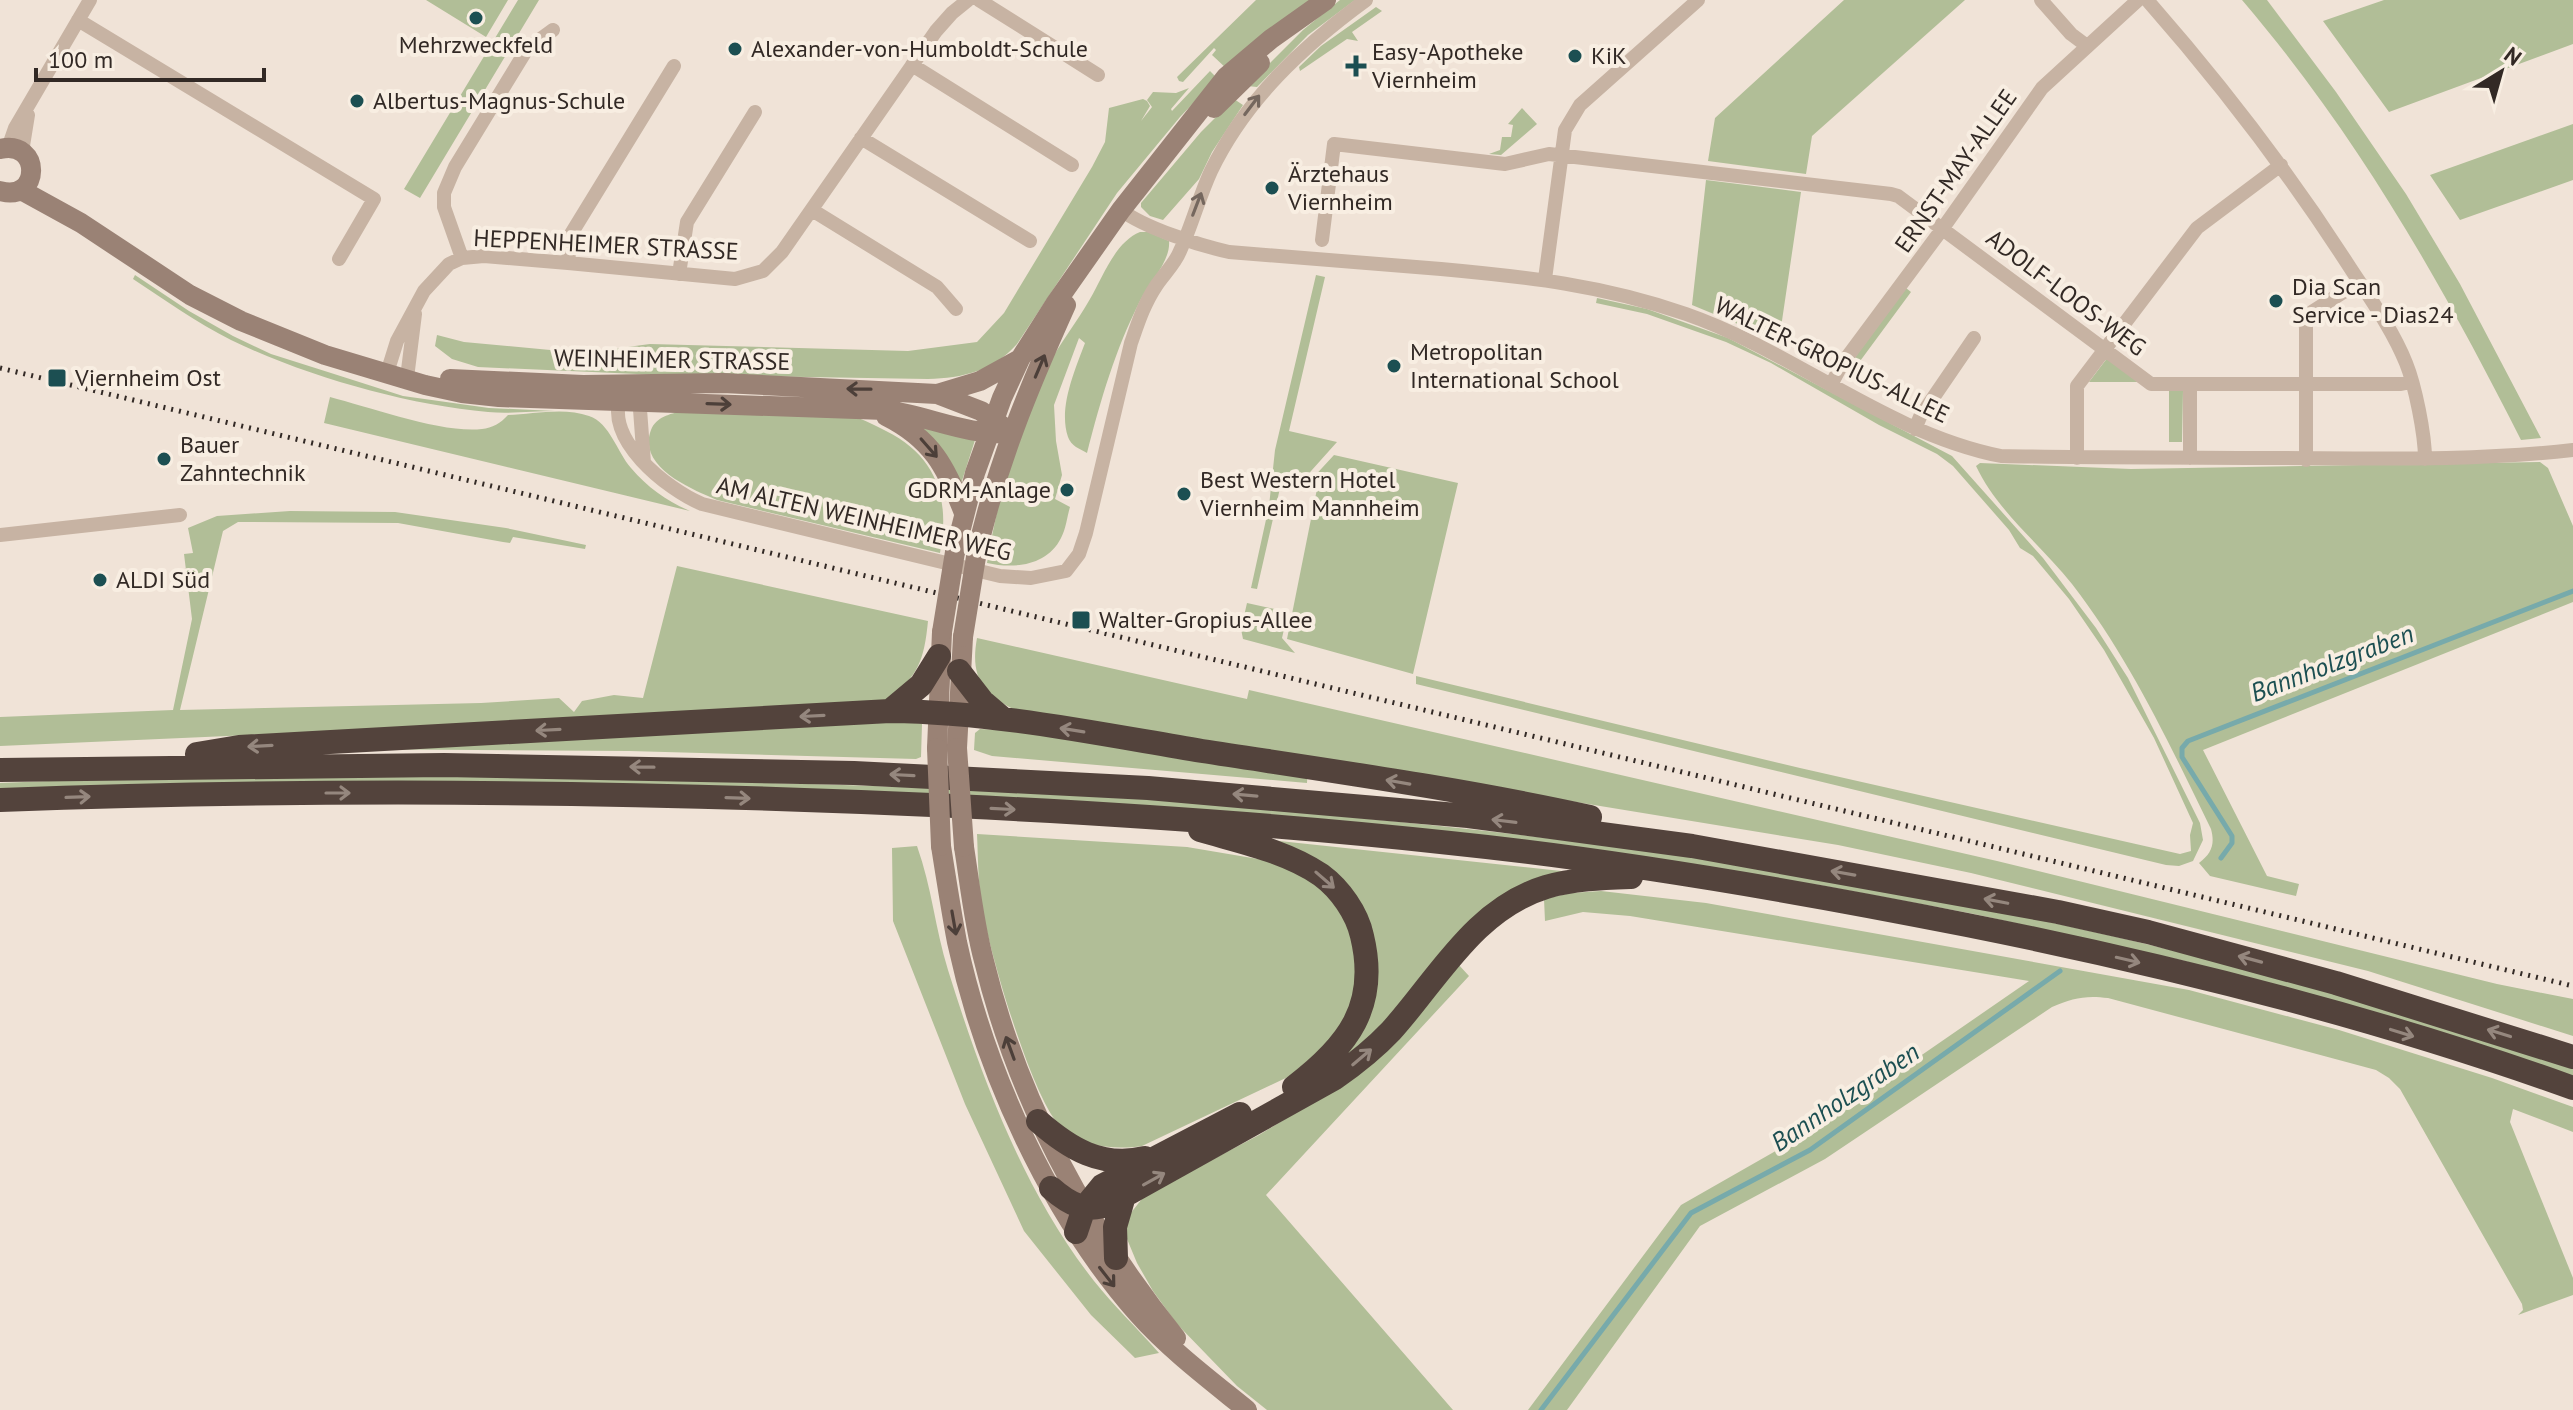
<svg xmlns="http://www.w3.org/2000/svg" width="2573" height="1410" font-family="'PT Sans',sans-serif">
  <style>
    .green { fill: #b1be97 }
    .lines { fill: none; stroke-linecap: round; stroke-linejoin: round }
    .stream { stroke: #77aaab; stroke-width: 5 }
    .street { stroke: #c7b3a3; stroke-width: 14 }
    .secondary { stroke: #9a8275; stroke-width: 20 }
    .highway { stroke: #53433c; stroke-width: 24 }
    .rail { stroke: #322925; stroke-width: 5; stroke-dasharray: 2 6; stroke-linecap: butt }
    .secondary-bridge { stroke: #9a8275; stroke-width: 20 }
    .oneway { stroke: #75675e }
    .oneway2 { stroke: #4c3f39 }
    .oneway3 { stroke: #95877e }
    .poi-dot { fill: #1c4f52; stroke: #f8eee2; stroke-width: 3 }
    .labels { text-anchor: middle; stroke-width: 8; stroke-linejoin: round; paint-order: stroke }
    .poi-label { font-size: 24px; fill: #322925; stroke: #f8eee2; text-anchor: start }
    .street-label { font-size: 24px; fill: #322925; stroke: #f8eee2 }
    .water-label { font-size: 26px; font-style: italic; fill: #1c4f52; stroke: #f8eee2 }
  </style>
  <rect width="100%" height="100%" fill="#f0e3d7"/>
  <!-- green -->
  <path class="green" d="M426,0h82l-22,37z
    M518,0h21l-119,198 -16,-9z
    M1256,0h54l-83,69 -15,-14 4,-5 -2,-2 -31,34 -4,-1 -2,-4z
    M1340,0h15l-47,35 -51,52 -10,-1 56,-56z
    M1844,0h121l-153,136 -6,38 -98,-13 7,-43z
    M2242,0h25l69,92 70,102 54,90 81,154 -20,2c-80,-158 -163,-304 -279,-440z
    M2384,0h189v44l-184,68 -66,-91z
    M1376,7l6,4 -30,21 6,9 -11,-2 -47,32 -1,-4 22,-21z
    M1210,71l7,7 -37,39 -63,76 -100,151c-24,27 -54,34 -89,35l-291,-5 -159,-7 -26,-8 -17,-13 2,-11 27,7 118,11 68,-9 258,7 69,-9 27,-29 88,-146 13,-25 4,-34 34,-9 4,2 3,5 -9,15 11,-14 -5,-7 6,-8 23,1 13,-5 -18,21 1,2z
    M1234,99l9,6 -31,47 -13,27 -36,41 -13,-4 -9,-9v-4l60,-71z
    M1522,108l15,16 -36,31 -12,-1 11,-4 2,-13h9l2,-12 -5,-1z
    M2573,124v56l-113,40 -30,-45z
    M1706,180l95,12 -22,149 -87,-36z
    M1140,232h8l21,9c2,20 -20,42 -29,60 -25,49 -39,98 -53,152 -7,-4 -16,-7 -19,-16 -10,-29 7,-67 17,-94l-6,-5 -25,67 2,36 6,34 -7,24 15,8c-3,10 -4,22 -9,31 -14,28 -47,31 -74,25 11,-63 29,-141 61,-197 12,-23 29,-44 42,-67 13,-22 25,-57 50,-67z
    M135,275l54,36 44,25 38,18 60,19 72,23 86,12 66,3c-22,0 -45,3 -67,1 -81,-7 -183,-36 -257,-72 -34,-17 -66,-40 -98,-61z
    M1316,275l9,2 -36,154 48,11 -34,38 -20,-5 -26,114 -6,-1 18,-82 6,-56z
    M1906,288l5,4 -59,80 -5,-4z
    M1597,298l50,11 81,29 224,118 91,102 53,70 32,50 72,145 3,17 -10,21 -14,5 -13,-1 -750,-181v-8l384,92 380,86 11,-3 -1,-16 3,-12 -39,-85 -50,-88 -35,-51 -36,-43 -13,-8 -11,-18 -56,-64 -16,-12 -58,-29 -108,-62 -45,-21 -79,-28 -51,-11z
    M2108,357l33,25h-52z
    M2169,391h14l-1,51h-13z
    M330,397c39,10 114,37 152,32 10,-1 19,-6 26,-14 25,-1 57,-8 81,1 21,7 28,36 42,52 17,20 36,33 59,43l-366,-88z
    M682,411c38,2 77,3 116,4 17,0 37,-2 55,2 11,2 23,9 33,14 52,26 64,69 54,122l-223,-53c-26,-11 -80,-33 -66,-70 5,-13 19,-16 31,-19z
    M913,418l62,22 -15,47z
    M1334,455l124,28 -45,191 -126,-35 31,-155 -8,-3z
    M2540,462l8,6 25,58v76l-370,148 64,126 32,8 -3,12 -86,-20 -11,-13c13,-10 16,-19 12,-34 -41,-84 -81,-170 -139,-245 -31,-39 -75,-73 -96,-118l4,-3 151,6z
    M290,511l105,1 111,16 80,17 -1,4 -72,-12 -3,6 -7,-1 -105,-19 -160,-1 -15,9 -43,179 301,-7 78,-5 15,14 8,-11 32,-6 29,3 34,-132 251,55c-4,41 -10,53 -40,81l-319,19 -569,25v-29l173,-7 19,-91 -8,-65 9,-1 -5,-25 29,-12z
    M1247,603l41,9 -6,26 13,15 -52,-14 -2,-10z
    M977,638l270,61 2,-9 748,171 500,123 76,15v37l-205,-65 -397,-98 -133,-28 -530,-87 -1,25 -315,-27 -18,-6 1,-17 5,-4 38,2 -1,-20c-35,-17 -47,-34 -40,-73z
    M919,721l3,3 -1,33 -5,2 -287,-8 -292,-2z
    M454,776c231,5 461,8 691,22 68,4 136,12 204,19 415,38 830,113 1224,252v8l-388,-116 -211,-47 -155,-29 -533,-69 -1286,-27v-6l122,-5z
    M977,834l210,13 77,13 32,11 28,18 18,22 12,32 6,32 -7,31 -18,31 -45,39 -148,70c-28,4 -59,1 -81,-19 -29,-27 -74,-183 -80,-225 -3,-23 -3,-46 -4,-68z
    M1260,839l320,34 -37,6 -159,147 -66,51 38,-41 3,-128z
    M917,846c15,42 18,82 31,124 34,109 75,220 146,311 20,25 44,48 65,72l-24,5 -44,-43 -67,-84 -59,-127 -72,-183 -1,-73z
    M1601,891l105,12 483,87 150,40 153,48 81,29v25l-60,-23 -3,13 63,156v17l-55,20 5,-5 -1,-6 -122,-215 -11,-11 -13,-8 -268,-72c-22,-3 -36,0 -56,9l-227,152 -125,67 -133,184h-39l153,-205 135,-77 213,-147 -399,-65 -47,-4 -38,9 -1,-22 27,-6z
    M1458,964l11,12 -203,219 187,215h-186l-30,-24 -60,-62 -24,-33 -16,-28 -10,-24v-13l3,-12 15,-19 114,-60 103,-63z"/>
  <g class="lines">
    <!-- stream -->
    <path class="stream" d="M2221,858l11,-15v-7l-50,-79v-9l6,-7 385,-150
      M1541,1410l150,-197 119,-63 250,-179"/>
    <!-- street -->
    <path class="street" d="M979,0l119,75
      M2041,0l30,34 16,12
      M2147,0c73,83 140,170 200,263 20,31 45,65 59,100 9,22 19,71 19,96
      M78,20l296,179 -35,60
      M912,65l160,100
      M861,138l169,103
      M8,148l7,-20 75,-128
      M22,152l6,-37
      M812,210l125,77 19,22
      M1121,210c24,18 77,35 108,42 70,6 141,11 212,17 87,8 161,16 245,45 109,38 200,119 315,142 85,2 170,1 256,2 105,0 211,4 316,-8
      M1322,240l12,-96 171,20 44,-10 342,40 7,2 253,188h250l10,-2
      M462,258l-18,-51v-14l11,-26 72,-118 26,-19
      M568,263l3,-29 103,-168
      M679,274l8,-52 68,-110
      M1545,279l20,-149 15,-25 118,-105
      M387,373l10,-32 27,-50 25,-27 13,-6 22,-2 84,7 167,16 28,-8 19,-19 154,-221 16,-18 16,-13
      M407,378l8,-64
      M2190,384v74
      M1831,385l11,-21 101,-136 99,-140 96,-88
      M622,394c-21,44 46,96 80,110l298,72 31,2 35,-7 13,-17 7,-21 45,-190c7,-20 13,-39 25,-57 7,-11 19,-22 24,-35 12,-26 19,-54 31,-80 34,-71 92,-125 155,-171
      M639,396l5,67
      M1915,429l5,-12 54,-79
      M2077,458v-72l120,-158 84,-63
      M2306,460v-135l-5,-6 58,-37
      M0,535l180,-20"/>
    <!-- secondary -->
    <path class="secondary" d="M1214,108l46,-45
      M0,149c42,-10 41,54 0,42
      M21,190l60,33 109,72 51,26 84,34 100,30 37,8 37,4 386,13c44,6 82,26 126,23
      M450,379l133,6 140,-2 214,11 44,17 21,15
      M937,394l43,-13 40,-22
      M886,416c46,23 60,51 78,97
      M955,552l20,-79 27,-75 18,-39 35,-55 66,-94 105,-133 45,-38 55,-39
      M976,557c19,-88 53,-170 90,-252
      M937,748l5,-116
      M957,748l6,-111
      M941,846c5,32 10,64 16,96 28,130 93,272 181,372 32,36 72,66 109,96
      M964,847c6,38 10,77 20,114 34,140 102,265 192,377"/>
    <!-- highway -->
    <path class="highway" d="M959,671l24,31 20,17
      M890,711l31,-26 18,-29
      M197,754l42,-7 651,-36c105,1 209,23 312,40 130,20 260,38 388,66
      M0,770l444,-5 410,8 294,15 320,28 224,30 366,66 90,20 188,51 237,74
      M0,800c318,-12 637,-9 955,6 165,8 331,19 495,37 174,18 346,48 517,82 205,41 409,92 606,163
      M1200,830c41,12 86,21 121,45 19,14 36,38 41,61 17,70 -14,110 -68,151
      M1038,1121c32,28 63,47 107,37
      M1051,1188c18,16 36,26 60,15l224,-125c20,-14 39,-29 56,-47 47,-52 83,-122 155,-144 27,-8 57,-9 85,-10
      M1076,1232l8,-24 18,-22 138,-72
      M1116,1258l-1,-31 9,-31"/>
    <!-- rail -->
    <path class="rail" d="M0,368l2573,618"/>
    <!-- secondary-bridge -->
    <path class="secondary-bridge" d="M942,632l13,-80
      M963,637l13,-80
      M937,748l4,98
      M957,748l7,99"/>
  </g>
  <!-- one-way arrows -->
  <defs><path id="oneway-shaft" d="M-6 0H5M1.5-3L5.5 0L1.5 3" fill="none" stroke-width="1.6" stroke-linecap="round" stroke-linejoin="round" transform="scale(2)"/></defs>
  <g class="oneway">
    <use href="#oneway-shaft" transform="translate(1252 105) rotate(-53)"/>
    <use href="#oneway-shaft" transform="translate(1197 204) rotate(-69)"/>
  </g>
  <g class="oneway2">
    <use href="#oneway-shaft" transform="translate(1040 366) rotate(-67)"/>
    <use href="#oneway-shaft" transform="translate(859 389) rotate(-179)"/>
    <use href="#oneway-shaft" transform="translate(719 404) rotate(2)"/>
    <use href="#oneway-shaft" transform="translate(929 448) rotate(49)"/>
    <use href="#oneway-shaft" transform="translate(954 923) rotate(80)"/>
    <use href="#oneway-shaft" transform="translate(1010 1048) rotate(-110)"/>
    <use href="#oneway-shaft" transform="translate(1107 1277) rotate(52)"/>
  </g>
  <g class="oneway3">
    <use href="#oneway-shaft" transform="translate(812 716) rotate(177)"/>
    <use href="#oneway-shaft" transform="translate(548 730) rotate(177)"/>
    <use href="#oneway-shaft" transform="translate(1072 730) rotate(-171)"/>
    <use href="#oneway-shaft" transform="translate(260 746) rotate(177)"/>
    <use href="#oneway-shaft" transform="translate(642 767) rotate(-179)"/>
    <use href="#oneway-shaft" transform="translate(902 775) rotate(-177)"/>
    <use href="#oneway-shaft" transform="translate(1398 782) rotate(-170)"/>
    <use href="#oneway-shaft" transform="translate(338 793)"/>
    <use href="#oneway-shaft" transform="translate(1245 795) rotate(-175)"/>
    <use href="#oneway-shaft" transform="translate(78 797) rotate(-2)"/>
    <use href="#oneway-shaft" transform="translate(738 798) rotate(2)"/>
    <use href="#oneway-shaft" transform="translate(1003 809) rotate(3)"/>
    <use href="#oneway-shaft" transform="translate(1504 821) rotate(-173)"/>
    <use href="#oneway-shaft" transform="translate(1843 873) rotate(-170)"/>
    <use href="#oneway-shaft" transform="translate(1325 880) rotate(41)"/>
    <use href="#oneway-shaft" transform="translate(1996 901) rotate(-169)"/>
    <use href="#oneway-shaft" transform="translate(2250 959) rotate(-165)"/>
    <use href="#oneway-shaft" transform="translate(2128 960) rotate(13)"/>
    <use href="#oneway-shaft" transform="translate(2402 1033) rotate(17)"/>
    <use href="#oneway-shaft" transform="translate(2499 1033) rotate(-163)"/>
    <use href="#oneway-shaft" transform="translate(1362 1057) rotate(-40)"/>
    <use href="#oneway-shaft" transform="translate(1154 1179) rotate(-29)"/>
  </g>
  <!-- markers -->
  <g class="poi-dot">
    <circle cx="476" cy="18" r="8"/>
    <circle cx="735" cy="49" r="8"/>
    <circle cx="1575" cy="56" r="8"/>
    <path d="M1352 54h8v8h8v8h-8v8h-8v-8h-8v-8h8z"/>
    <circle cx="357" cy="101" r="8"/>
    <circle cx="1272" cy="188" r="8"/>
    <circle cx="2276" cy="301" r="8"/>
    <circle cx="1394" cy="366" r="8"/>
    <rect x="47" y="368" width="20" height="20" rx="4"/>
    <circle cx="164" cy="459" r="8"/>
    <circle cx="1067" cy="490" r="8"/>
    <circle cx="1184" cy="494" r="8"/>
    <circle cx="100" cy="580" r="8"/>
    <rect x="1071" y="610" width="20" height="20" rx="4"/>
  </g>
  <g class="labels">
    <!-- poi labels -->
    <g class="poi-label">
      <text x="476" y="53" text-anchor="middle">Mehrzweckfeld</text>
      <text x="751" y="57">Alexander-von-Humboldt-Schule</text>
      <text x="1372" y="60">Easy-Apotheke<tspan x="1372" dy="28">Viernheim</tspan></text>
      <text x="1591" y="64">KiK</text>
      <text x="373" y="109">Albertus-Magnus-Schule</text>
      <text x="1288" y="182">Ärztehaus<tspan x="1288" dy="28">Viernheim</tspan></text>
      <text x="2292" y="295">Dia Scan<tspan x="2292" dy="28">Service - Dias24</tspan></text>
      <text x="1410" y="360">Metropolitan<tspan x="1410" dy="28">International School</tspan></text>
      <text x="75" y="386">Viernheim Ost</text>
      <text x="180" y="453">Bauer<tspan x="180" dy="28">Zahntechnik</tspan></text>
      <text x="1200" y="488">Best Western Hotel<tspan x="1200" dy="28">Viernheim Mannheim</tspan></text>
      <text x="1051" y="498" text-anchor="end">GDRM-Anlage</text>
      <text x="116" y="588">ALDI Süd</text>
      <text x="1099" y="628">Walter-Gropius-Allee</text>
    </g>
    <!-- street labels -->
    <g class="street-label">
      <text transform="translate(1956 171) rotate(-55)" y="8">ERNST-MAY-ALLEE</text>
      <text transform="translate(606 245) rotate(3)" y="8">HEPPENHEIMER STRASSE</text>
      <text transform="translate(2066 293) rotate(37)" y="8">ADOLF-LOOS-WEG</text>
      <text transform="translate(672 360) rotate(1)" y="8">WEINHEIMER STRASSE</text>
      <text transform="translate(1832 360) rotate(26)" y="8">WALTER-GROPIUS-ALLEE</text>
      <text transform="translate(864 519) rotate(13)" y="8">AM ALTEN WEINHEIMER WEG</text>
    </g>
    <!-- water labels -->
    <g class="water-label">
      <text transform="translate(2332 663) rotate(-21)" y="9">Bannholzgraben</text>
      <text transform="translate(1845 1097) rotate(-34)" y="9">Bannholzgraben</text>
    </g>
  </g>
  <!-- north arrow -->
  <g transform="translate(2501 72) rotate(37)" stroke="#f8eee2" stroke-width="6" paint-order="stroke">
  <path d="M0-6L14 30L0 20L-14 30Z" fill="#322925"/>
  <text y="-12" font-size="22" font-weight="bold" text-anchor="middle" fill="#322925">N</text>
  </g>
  <!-- scale -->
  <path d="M36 68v12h228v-12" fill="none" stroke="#322925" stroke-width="4"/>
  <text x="48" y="68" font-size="24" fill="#322925" stroke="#f8eee2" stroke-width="6" paint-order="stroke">100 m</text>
</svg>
